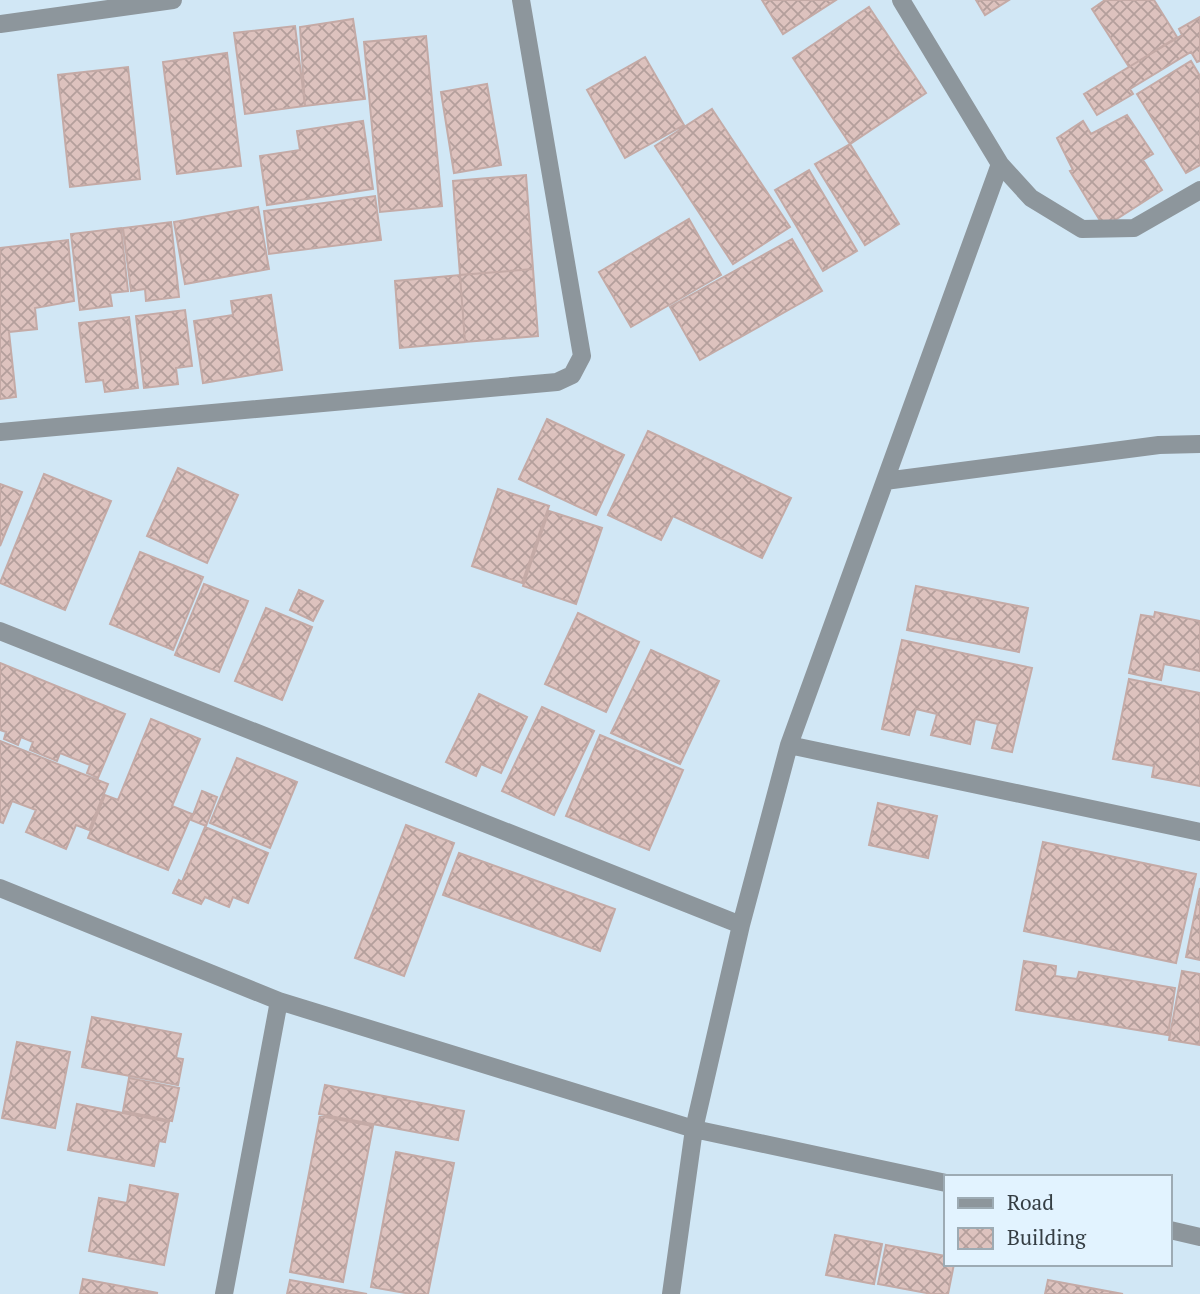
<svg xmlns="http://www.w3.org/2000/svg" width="1200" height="1294" font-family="'PT Serif',serif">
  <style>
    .building { fill: url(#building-cross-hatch); stroke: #c4aaa6; stroke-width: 2 }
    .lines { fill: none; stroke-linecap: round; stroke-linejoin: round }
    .minor { stroke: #8d969c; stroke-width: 18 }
  </style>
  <defs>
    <pattern id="building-cross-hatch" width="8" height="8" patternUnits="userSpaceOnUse" patternTransform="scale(1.75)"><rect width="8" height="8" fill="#ddc2be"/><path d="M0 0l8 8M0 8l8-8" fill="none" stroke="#b49f9c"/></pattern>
  </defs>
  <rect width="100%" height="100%" fill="#d1e7f5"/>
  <!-- building -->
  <path class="building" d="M762,0h74l-53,34z
    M976,0h33l-24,15z
    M1105,0h49l23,37 -48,30 -37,-58z
    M869,7l57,86 -76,51 -57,-86z
    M1200,17v44l-3,1 -6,-10 -61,37 3,5 -36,21 -13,-21 98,-59 -3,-6z
    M353,19l12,80 -60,7 -5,-79z
    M295,26l10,80 -60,8 -11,-81z
    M426,36l16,170 -62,6 -16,-170z
    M227,53l14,113 -64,8 -14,-112z
    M645,57l39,68 -59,33 -38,-68z
    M1191,61l9,15v89l-14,8 -49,-79z
    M128,67l12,112 -70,8 -12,-112z
    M487,84l14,81 -47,8 -13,-81z
    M712,109l78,118 -57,37 -78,-118z
    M1127,115l26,39 -10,6 19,30 -58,37 -34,-56 3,-1 -16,-32 26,-17 8,13z
    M363,121l10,68 -106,16 -7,-49 40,-6 -3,-19z
    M850,144l49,80 -34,21 -50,-81z
    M809,170l48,81 -34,20 -48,-81z
    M526,175l7,94 -73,6 -7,-94z
    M375,196l6,44 -112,14 -5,-43z
    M258,207l11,62 -84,15 -11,-62z
    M689,219l32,56 -90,52 -32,-55z
    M171,222l8,75 -33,4 -1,-12 -14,2 -8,-63z
    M121,228l7,63 -18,2 2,13 -32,4 -9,-76z
    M792,239l30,52 -122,69 -30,-53z
    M68,240l6,61 -39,7 2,21 -28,3 7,65 -16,2v-151z
    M533,269l5,67 -73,6 -5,-67z
    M460,275l5,67 -65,6 -5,-67z
    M271,295l11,75 -79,13 -9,-62 39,-6 -2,-14z
    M185,310l7,56 -16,2 2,16 -34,4 -8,-72z
    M129,317l9,71 -33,4 -2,-12 -17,2 -7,-59z
    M547,419l77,36 -28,60 -77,-36z
    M648,431l143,67 -29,60 -89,-42 -12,24 -53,-25z
    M178,468l60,27 -31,68 -60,-27z
    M44,474l67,27 -46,109 -65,-27z
    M0,484l22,8 -22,54z
    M498,489l51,17 -27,77 -50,-17z
    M549,511l53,17 -26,76 -53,-18z
    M140,552l63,25 -30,73 -63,-26z
    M204,584l44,17 -29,71 -44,-17z
    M916,586l112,22 -9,44 -112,-22z
    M299,590l24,11 -10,20 -23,-11z
    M266,608l46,19 -30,73 -47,-19z
    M1155,612l45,9v50l-36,-7 -3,16 -32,-7 12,-58 13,2z
    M578,613l61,29 -33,70 -61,-28z
    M902,640l130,28 -20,84 -20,-4 6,-24 -23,-5 -5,25 -39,-9 6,-21 -21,-5 -7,26 -27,-6z
    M651,650l68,31 -39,83 -69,-31z
    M0,663l125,51 -27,64 -11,-5 3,-8 -30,-12 -3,8 -27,-11 3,-8 -12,-5 -3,8 -14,-6 2,-7 -6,-2z
    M1129,679l71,14v93l-48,-9 2,-11 -41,-7z
    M479,694l48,23 -26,56 -20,-9 -5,12 -30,-14z
    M542,707l52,24 -40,84 -52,-24z
    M151,719l49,20 -28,67 20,8 -24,56 -80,-32 17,-43 13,5z
    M600,735l83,35 -34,80 -83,-34z
    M0,741l108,43 -19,46 -13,-5 -10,24 -40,-17 10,-22 -24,-9 -9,22 -3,-1z
    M237,758l60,24 -27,66 -60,-25z
    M202,791l15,6 -11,29 -15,-6z
    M878,803l59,13 -9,42 -59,-13z
    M406,825l48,18 -50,133 -49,-18z
    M205,827l63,26 -20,50 -15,-6 -4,10 -24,-10 -4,7 -28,-11 6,-13 3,2z
    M1043,842l153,32 -20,89 -152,-32z
    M459,853l156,56 -15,42 -157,-56z
    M1200,888v72l-14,-3z
    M1024,961l32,5 -1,10 22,3 2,-7 96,16 -7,47 -152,-25z
    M1182,971l18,3v71l-31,-5z
    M92,1017l89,17 -5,24 7,1 -5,26 -96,-18z
    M17,1042l53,10 -15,76 -53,-10z
    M129,1078l50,10 -7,33 -49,-10z
    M325,1085l139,26 -6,29 -139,-26z
    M77,1104l92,18 -4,20 -6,-1 -5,25 -86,-16z
    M320,1116l53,10 -30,156 -53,-10z
    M396,1152l58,11 -26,131h-17l-40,-7z
    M130,1185l48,9 -14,71 -75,-14 10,-53 28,5z
    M835,1235l47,9 -8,40 -48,-9z
    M886,1245l60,11v8h8l-6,30h-16l-54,-10z
    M83,1279l75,14 -78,1z
    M290,1280l77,14h-80z
    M1048,1280l75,14h-78z"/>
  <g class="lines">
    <!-- minor -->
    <path class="minor" d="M901,0l99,164 31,34 51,31 52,-1 66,-38
      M0,24l173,-24
      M0,432l557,-50 15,-7 10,-19 -61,-356
      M885,481l274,-36 41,-1
      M0,631l741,294
      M789,745l411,87
      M0,888l279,113 415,128 252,54
      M1170,1230l30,7
      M224,1294l55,-293
      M671,1294l23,-165 47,-204 48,-180 211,-581"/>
  </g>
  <!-- legend -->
  <rect x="944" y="1175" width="228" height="91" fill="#e2f3ff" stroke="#9dabb4" stroke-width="2"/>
  <rect x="958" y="1198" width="35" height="10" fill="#8d969c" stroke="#9dabb4" stroke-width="2"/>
  <text x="1007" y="1210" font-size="21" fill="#353e44">Road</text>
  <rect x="958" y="1228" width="35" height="21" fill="url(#building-cross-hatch)" stroke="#9dabb4" stroke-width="2"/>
  <text x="1007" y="1245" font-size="21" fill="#353e44">Building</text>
</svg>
